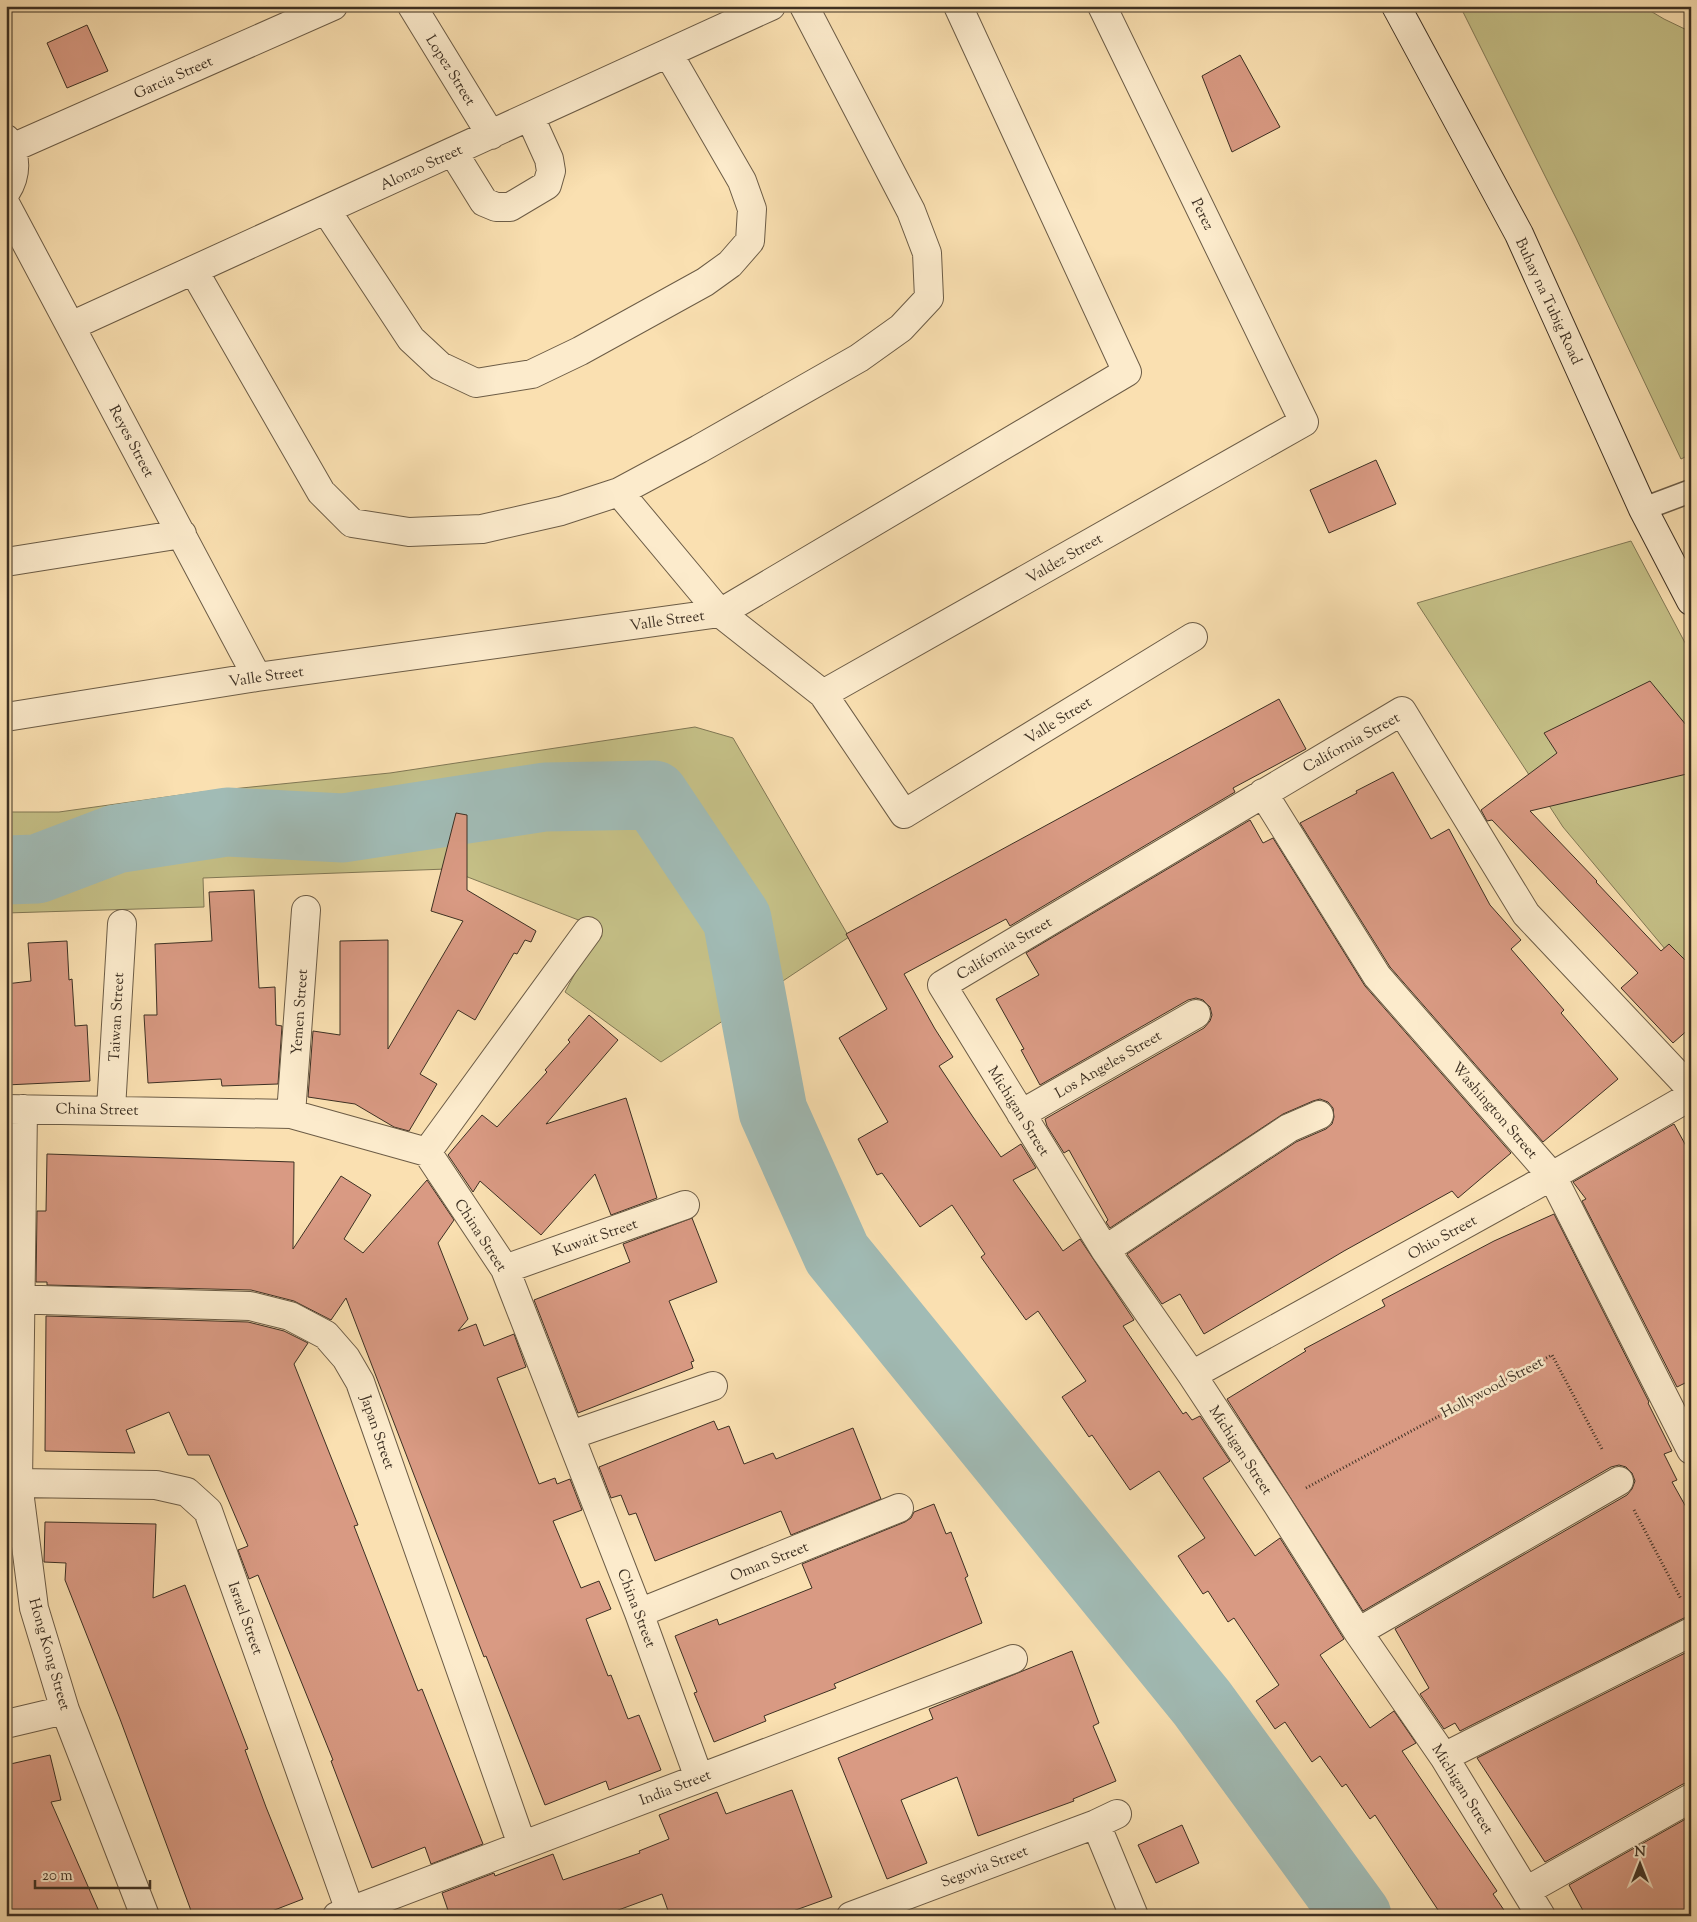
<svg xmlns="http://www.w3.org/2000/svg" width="1697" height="1922" font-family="'Sorts Mill Goudy',serif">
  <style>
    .green { fill: #c5c087; stroke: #817855 }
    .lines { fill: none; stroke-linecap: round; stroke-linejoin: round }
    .river { stroke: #a1bbb5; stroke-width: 69 }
    .building { fill: #d99a83; stroke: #3d3023 }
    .lane-casing { stroke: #6c5c46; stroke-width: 25 }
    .street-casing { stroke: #6c5c46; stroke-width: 30 }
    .secondary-casing { stroke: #3d3023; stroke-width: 30 }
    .path { stroke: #3d3023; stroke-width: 3; stroke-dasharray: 1 2.5; stroke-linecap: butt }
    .lane { stroke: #fcebcc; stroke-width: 22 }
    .street { stroke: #fcebcc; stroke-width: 28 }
    .secondary { stroke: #fcebcc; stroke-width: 28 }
    .labels { text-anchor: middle; stroke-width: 5; stroke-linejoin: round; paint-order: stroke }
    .street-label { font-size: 15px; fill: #3d3023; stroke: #fcebcc }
  </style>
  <rect width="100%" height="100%" fill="#fae0b1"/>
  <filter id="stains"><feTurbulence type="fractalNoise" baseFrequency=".004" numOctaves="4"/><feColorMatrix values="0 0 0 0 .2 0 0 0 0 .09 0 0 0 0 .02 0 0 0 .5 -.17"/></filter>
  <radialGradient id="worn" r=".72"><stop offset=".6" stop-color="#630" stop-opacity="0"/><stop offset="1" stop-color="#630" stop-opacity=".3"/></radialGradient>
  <!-- green -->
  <path class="green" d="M1460,6h182l22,13 27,13v422l-10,5 -105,-221z
    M1631,541l60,113v326l-128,-153 -146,-224z
    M695,727l38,11 116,199 -188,125 -96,-70 34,-64 -152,-59 -244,9 1,29 -198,6v-101h53l143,-20 188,-19z"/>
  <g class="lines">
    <!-- river -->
    <path class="river" d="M6,870l31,-1 79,-30 111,-17 116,6 202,-31 109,-2 83,124 36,192 64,143 365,449 155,213"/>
  </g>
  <!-- building -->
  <path class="building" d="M87,25l21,46 -41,17 -20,-45z
    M1240,55l40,72 -48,25 -30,-76z
    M1376,460l20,44 -67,29 -19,-43z
    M1650,681l41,50v42l-161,38 67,70 -1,1 65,69 8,-7 22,22v61l-18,16 -52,-55 17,-15 -146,-153 -5,1 -6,-11 76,-57 -13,-20z
    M1279,699l27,50 -73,39 2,4 -225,134 -4,-7 -102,55 31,55 18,28 -14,9 34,51 28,40 20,-13 15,24 -23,12 50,71 17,-12 54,81 -11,6 60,88 3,-2 6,8 8,-4 30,45 -27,17 52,78 25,-18 64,101 -24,16 50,73 24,-17 22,32 -14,8 95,140 -4,3 15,22h-66l-67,-101 -5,4 -24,-35 -4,3 -22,-31 -8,6 -27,-40 -10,7 -19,-28 23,-16 -45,-67 -6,4 -20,-31 -5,3 -25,-38 27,-18 -46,-67 -29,19 -38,-55 -3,2 -27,-40 24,-16 -48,-70 -12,9 -45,-63 4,-3 -33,-49 -32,22 -38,-54 -5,2 -19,-36 30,-17 -49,-84 48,-29 -41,-75z
    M1393,772l38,67 18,-10 41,76 31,35 -10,9 53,61 -3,3 57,66 -75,63 -153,-175 -90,-144 57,-30 -1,-2z
    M456,813l11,2v75l69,41 -5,11 -6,-2 -8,14 -3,-1 -39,67 -17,-10 -38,64 17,10 -28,47 -15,-4 -39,-23 -47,-7 5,-66 27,4v-94l48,-1v109l75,-128 -32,-10z
    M1250,820l13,23 10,-5 92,148 146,167 -53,45 -6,-7 -108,60 -140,83 -24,-40 -18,10 -35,-50 169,-112 30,-13 6,-5 2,-7 -1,-9 -5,-6 -8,-3 -7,2 -30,13 -173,114 -4,-6 2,-2 -39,-70 -5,3 -17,-27 -2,-7 159,-91 6,-7 2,-6 -2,-8 -7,-7 -7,-2 -8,2 -148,85 -19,-35 3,-1 -28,-50 43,-24 -13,-22z
    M254,890l5,98 16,-1 1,38 6,1 -4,58 -56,2 -1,-7 -73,4 -4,-68h13l-2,-71 57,-3 -3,-49z
    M67,941l2,39 3,-1 3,47 12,-1 3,56 -84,4v-101l25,-3 -3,-38z
    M589,1015l29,25 -72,84 80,-26 31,100 -46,17 -16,-41 -54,61 -61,-54 -7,11 -25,-37 34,-40 15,12 50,-55 -2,-2 25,-28 -2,-2z
    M1674,1124l17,31v225l-14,7 -95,-186 4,-2 -13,-17z
    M47,1154l247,8 -1,87 48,-73 30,19 -27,44 19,14 64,-73 27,40 -16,23 30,76 -10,12 18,-7 8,22 30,-12 12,33 -29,11 42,106 16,-6 2,6 13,-5 12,31 -29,11 28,67 18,-7 12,28 -25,10 22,57 3,-1 17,44 11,-4 22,55 -52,20 -3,-9 -61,24 -59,-149 -2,1 -138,-359 -15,22 -37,-19 -43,-11 -204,-5v-3h-11l1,-71h9z
    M1554,1214l95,188 -1,1 24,48 -8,3 13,26 -5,2 19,34v101l-7,1 -224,113 -5,-8 -11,6 -24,-35 9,-6 -34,-59 232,-134 5,-6 3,-8 -3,-8 -6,-6 -7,-2 -8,2 -248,144 -136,-212 79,-48 -2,-2 81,-43 -3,-6 112,-59z
    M692,1218l25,64 -48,19 25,60 -3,1 2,6 -115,45 -44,-113 96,-38 -7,-18z
    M46,1316l202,6 36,9 24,12 -14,21 64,161 -4,1 64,165 4,-2 61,155 -52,20 -6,-17 -53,21 -41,-107 2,-1 -75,-185 -9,4 -11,-29 10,-4 -39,-91h-21l-19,-43 -43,18 9,23 -90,-2z
    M714,1421l4,9 11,-4 15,38 29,-11 3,6 77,-31 28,71 -90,36 -10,-24 -126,50 -19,-48 -7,2 -8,-20 -10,3 -12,-31z
    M934,1504l12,30 5,-2 17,44 -3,2 17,45 -148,61 2,4 -72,28 2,5 -52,21 -20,-49 3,-1 -22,-56 42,-17 2,6 93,-37 -10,-24 103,-42 6,-4 3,-6z
    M45,1522l111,2 -3,74 32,-13 53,138 10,26 -3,1 21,57 37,92 -44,17h-66l-73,-197 -55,-139 1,-17 -22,-1z
    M1691,1650v132l-8,2 -138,78 -68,-104z
    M1072,1651l27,72 -6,3 23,55 -43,18 1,2 -96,35 -21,-59 -56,23 26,63 -40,16 -49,-121 95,-39 -4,-10z
    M50,1755l11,45 -10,2 50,114h-95v-151z
    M792,1790l40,107 -53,19h-109l-8,-22 -60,22h-152l-8,-23 52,-20 1,3 58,-22 10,26 77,-27 -1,-2 30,-12 -10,-24 58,-23 9,22z
    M1691,1816v100h-105l-17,-31z
    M1182,1825l17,38 -43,20 -18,-38z"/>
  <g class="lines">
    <!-- lane casing -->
    <g class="lane-casing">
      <path id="lane" d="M1643,509l48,-18"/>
    </g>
    <!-- street casing -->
    <g class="street-casing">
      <path id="street" d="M412,6l79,129
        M6,139c11,17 11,36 0,53
        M12,148l321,-142
        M453,152l31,50 12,5h14l37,-22 4,-14 -2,-12 -19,-42
        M6,205l251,472
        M326,210l85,129 29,27 36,17 56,-9 48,-23 125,-69 25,-18 20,-23 2,-32 -10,-28 -74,-128
        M194,271l127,221 31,31 57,9 73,-3 79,-18 58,-19 80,-43 160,-91 42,-30 28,-30 -2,-45 -16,-42 -107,-205
        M71,326l700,-320
        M619,492l101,121 103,81 81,120 289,-177
        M6,562l176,-28
        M823,694l481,-272 -202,-416
        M6,717l251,-40 463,-64 407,-241 -169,-366
        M1263,793l114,183 175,200 139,274
        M6,1109l285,5 136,38 78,117 134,344 60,165
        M23,1109l-5,374 16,125 31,102 80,206
        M111,1109l11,-185
        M291,1114l15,-204
        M1021,1114l175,-100
        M427,1152l161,-221
        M1105,1250l184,-122 30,-13
        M505,1269l180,-64
        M6,1299l244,7 40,10 36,19 20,23 14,24 162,463
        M1192,1375l360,-199 139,-80
        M571,1435l142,-49
        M18,1483l138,2 31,7 21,19 142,400
        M639,1613l260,-105
        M1358,1632l261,-151
        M6,1724l59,-14
        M1444,1757l247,-125
        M1096,1824l38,92
        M1526,1891l165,-93
        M337,1916l676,-257
        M851,1916l245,-92 21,-10
        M1541,1916l-97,-159 -86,-125 -81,-128 -85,-129 -87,-125 -163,-265 460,-274 124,203 165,175"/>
    </g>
    <!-- secondary casing -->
    <g class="secondary-casing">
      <path id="secondary" d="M1396,6l123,228 124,275 48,92"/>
    </g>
    <!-- path -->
    <path class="path" d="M1306,1488l246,-133 51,96
      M1634,1510l47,89"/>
    <!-- lane -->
    <use href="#lane" class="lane"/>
    <!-- street -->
    <use href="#street" class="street"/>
    <!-- secondary -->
    <use href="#secondary" class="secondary"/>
  </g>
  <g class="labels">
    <!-- street labels -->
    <g class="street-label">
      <text transform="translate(451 70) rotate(58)" y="5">Lopez Street</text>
      <text transform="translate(173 77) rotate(-24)" y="5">Garcia Street</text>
      <text transform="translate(421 167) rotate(-25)" y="5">Alonzo Street</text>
      <text transform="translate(1203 214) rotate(64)" y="5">Perez</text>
      <text transform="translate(1549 301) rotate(65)" y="5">Buhay na Tubig Road</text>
      <text transform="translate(132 441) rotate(62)" y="5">Reyes Street</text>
      <text transform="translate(1064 558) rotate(-30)" y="5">Valdez Street</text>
      <text transform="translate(667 620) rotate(-8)" y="5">Valle Street</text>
      <text transform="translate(266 676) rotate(-8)" y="5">Valle Street</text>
      <text transform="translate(1058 720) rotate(-32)" y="5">Valle Street</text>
      <text transform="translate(1351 742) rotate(-29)" y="5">California Street</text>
      <text transform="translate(1004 948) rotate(-31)" y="5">California Street</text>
      <text transform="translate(299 1012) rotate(-86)" y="5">Yemen Street</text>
      <text transform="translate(116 1017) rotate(-87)" y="5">Taiwan Street</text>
      <text transform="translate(1108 1064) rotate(-30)" y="5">Los Angeles Street</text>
      <text transform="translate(97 1109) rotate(1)" y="5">China Street</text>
      <text transform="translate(1495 1110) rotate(49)" y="5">Washington Street</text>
      <text transform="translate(1019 1111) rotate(58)" y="5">Michigan Street</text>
      <text transform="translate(481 1235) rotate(57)" y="5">China Street</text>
      <text transform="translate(595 1237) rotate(-19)" y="5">Kuwait Street</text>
      <text transform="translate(1442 1237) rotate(-29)" y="5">Ohio Street</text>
      <text transform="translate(1492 1387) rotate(-28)" y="5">Hollywood Street</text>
      <text transform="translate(378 1432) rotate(71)" y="5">Japan Street</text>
      <text transform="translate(1241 1450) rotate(57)" y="5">Michigan Street</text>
      <text transform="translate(769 1561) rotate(-22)" y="5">Oman Street</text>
      <text transform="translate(637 1608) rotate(69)" y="5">China Street</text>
      <text transform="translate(246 1618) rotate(70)" y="5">Israel Street</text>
      <text transform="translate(50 1654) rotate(74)" y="5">Hong Kong Street</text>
      <text transform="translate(675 1787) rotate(-21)" y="5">India Street</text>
      <text transform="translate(1463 1789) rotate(58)" y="5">Michigan Street</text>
      <text transform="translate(984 1866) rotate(-21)" y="5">Segovia Street</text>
    </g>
  </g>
  <!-- margin -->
  <rect width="1697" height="1922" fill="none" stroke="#fae0b1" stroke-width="25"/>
  <rect x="8" y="8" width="1682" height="1907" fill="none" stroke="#3d3023" stroke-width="2.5"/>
  <rect x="12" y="12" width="1672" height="1897" fill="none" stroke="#3d3023"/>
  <!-- north arrow -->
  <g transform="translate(1640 1864)" stroke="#fcebcc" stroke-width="4" paint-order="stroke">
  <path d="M0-4L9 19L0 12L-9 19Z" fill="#3d3023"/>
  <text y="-8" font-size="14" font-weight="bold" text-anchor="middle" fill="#3d3023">N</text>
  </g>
  <!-- scale -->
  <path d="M35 1880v8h115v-8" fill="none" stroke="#3d3023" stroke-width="2.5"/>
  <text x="42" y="1880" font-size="15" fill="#3d3023" stroke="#fcebcc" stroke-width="4" paint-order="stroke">20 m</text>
  <rect width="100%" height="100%" filter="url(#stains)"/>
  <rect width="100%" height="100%" fill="url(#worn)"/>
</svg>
